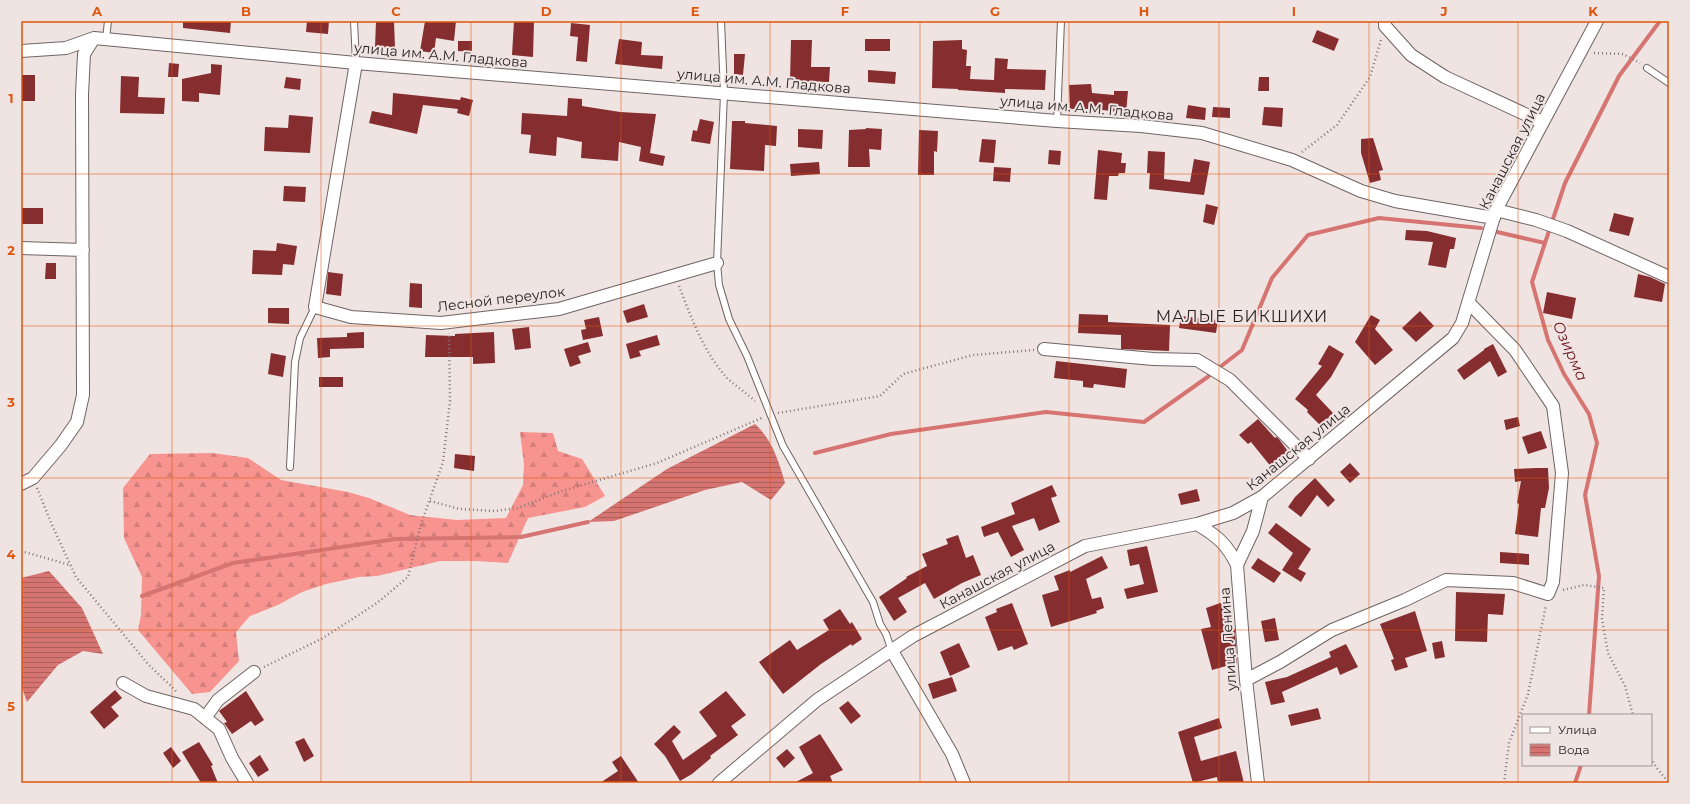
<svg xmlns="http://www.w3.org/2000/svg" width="1690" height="804" font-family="Montserrat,sans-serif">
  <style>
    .forest { fill: url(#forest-firs) }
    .water { fill: url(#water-rules) }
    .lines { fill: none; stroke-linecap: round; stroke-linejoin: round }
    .stream { stroke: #d57471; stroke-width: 4 }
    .building { fill: #862d2f }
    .lane-casing { stroke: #6f6463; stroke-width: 8 }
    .street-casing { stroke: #6f6463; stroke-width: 14 }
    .path { stroke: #817978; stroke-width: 2.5; stroke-dasharray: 1 3; stroke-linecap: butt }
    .lane { stroke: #fff; stroke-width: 6 }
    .street { stroke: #fff; stroke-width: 12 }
    .grid { fill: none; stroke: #de560d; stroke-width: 1; stroke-opacity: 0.55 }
    .labels { text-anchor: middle; stroke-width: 4; stroke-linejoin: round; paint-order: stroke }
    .street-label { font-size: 14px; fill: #241f1f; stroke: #f0e4e3 }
    .water-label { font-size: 15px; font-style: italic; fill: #680f17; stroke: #f0e4e3 }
    .quarter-label { font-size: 16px; letter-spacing: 1px; fill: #241f1f; stroke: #f0e4e3 }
    .neatline { fill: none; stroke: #de560d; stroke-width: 1.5 }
    .grid-label { font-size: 13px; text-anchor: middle; font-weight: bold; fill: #de560d }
  </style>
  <defs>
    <pattern id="forest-firs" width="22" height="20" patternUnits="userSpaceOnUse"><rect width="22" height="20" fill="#f8948f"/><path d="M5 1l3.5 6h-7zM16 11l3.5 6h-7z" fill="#d47f7b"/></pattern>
    <pattern id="water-rules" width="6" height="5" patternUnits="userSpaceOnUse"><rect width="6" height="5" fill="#d57471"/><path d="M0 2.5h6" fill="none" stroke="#ad5f5c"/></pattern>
  </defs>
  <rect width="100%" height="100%" fill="#f0e4e3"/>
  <!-- forest -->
  <path class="forest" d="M520,432l33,1 5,18 24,8 23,37 -20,11 -57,11 -20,45 -33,-2h-35l-63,15 -18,1 -33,7 -24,8 -24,13 -28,11 -14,16 3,29 -29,31 -18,2 -54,-64 3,-15 1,-38 -18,-39 -1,-50 27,-34 62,-1 36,5 33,22 67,12 21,6 41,17 47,5 49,-2 17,-33 1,-20z"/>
  <!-- water -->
  <path class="water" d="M755,424c17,15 24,38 30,59l-14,17 -29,-18 -37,8 -91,31 -26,1 79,-53z
    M49,571l33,37 21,46 -20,-3 -25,14 -31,37 -6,-17v-107z"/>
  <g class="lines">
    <!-- stream -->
    <path class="stream" d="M1497,232l48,11
      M1220,367l22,-17 30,-72 36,-43 71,-17 102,10
      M815,453l76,-19 155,-22 98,10 65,-46
      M142,596l91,-33 163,-24 125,-2 67,-15
      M1589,715l10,-139 -14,-81 12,-52 -8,-29 -25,-40 -16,-34 -16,-58 33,-99 54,-107 41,-55
      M1575,783l6,-18"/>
  </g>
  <!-- building -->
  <path class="building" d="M183,21h48l-1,12 -47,-5z
    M307,21h22l-1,13 -22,-2z
    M376,21h18l1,27 -20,-1z
    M425,21h31l-2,20 -18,-3 -2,15 -14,-2z
    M514,21h20l-1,36 -21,-2z
    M571,23l19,2 -3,37 -11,-1 2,-24 -8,-1z
    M1317,30l22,9 -5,12 -22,-9z
    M619,39l23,3 -1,13 22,1 -1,13 -47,-5z
    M865,39h25v12h-25z
    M791,40h21l-1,27h19l-1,15 -39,-1z
    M962,40v9l5,1 -1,16h5l-1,13 24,1 1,-22 13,1 -1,10 39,1 -1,20 -40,-1v4l-47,-3v-1l-26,-1 1,-47z
    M458,41h14v11l-14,-1z
    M734,54h11l-2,21 -9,-1z
    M169,63l10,1 -1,13h-10z
    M211,64l11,1 -2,30 -21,-2v9l-17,-1v-22l29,-6z
    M868,70l28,2 -1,12 -27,-2z
    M21,75h14v26h-14z
    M121,76l18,1 -1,20 27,1 -1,16 -44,-1z
    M286,77l15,2 -1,11 -16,-2z
    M1259,77h10v14h-11z
    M1091,84l1,9 22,2v-4h14l-2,22 -31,-4h-25l-1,-24z
    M393,93l67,7 1,-3 12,3 -4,16 -12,-3 1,-4 -35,-4 -6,29 -48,-11 3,-12 20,4z
    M568,98l14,1v7l38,6 36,2 -6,39 15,3 -2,10 -24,-5 2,-14 -22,-5 -1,19 -37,-3 1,-16 -25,-5 -1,19 -27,-3 2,-18 -10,-1 1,-21 45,3z
    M1188,105l18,3 -1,12 -19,-2z
    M1213,107l17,1v10l-18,-1z
    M1264,107l19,1 -1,19 -20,-2z
    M289,115l24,2 -3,36 -46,-2 1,-24 23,1z
    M700,119l14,3 -4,22 -19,-3 2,-11 4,1z
    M732,121h13v2l32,3 -1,20 -11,-1 -1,26 -34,-2z
    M866,128l16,1 -1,21 -12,-1 1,18h-22l1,-37 17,-1z
    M798,129l25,1 -1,19 -24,-2z
    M919,130l19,1 -1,21 -3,-1v24h-16z
    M1373,138l10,32 -4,1 2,9 -11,3 -9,-30v-14z
    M982,139l14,1 -2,23 -15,-1z
    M1049,150l12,1 -1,14 -12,-1z
    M1098,150l24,3 -1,10h5l-1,10h-6l-1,3h-9l-2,24 -13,-1z
    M1148,151l17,1 -1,27 26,3 4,-23 16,3 -6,33 -55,-6 1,-16h-3z
    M819,162l1,12 -29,2 -1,-12z
    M994,167l17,1 -1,14 -17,-1z
    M284,186l22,1 -1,15 -22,-1z
    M1206,204l12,3 -4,18 -11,-3z
    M21,208h22v16h-22z
    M1614,213l20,5 -5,18 -20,-5z
    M1406,230l21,1 29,7 -2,11h-4l-4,19 -18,-3 5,-23 -28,-2z
    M277,243l20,3 -3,19 -11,-1 -1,11 -30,-1 1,-24 23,1z
    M46,263h10v16h-11z
    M328,272l15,2 -2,22 -15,-2z
    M1638,274l12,3 15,7 -3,18 -28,-5z
    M410,283l12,1v24l-13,-1z
    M1547,292l29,6 -4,21 -29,-6z
    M644,304l4,13 -21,6 -4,-12z
    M268,308h21v16l-21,-1z
    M1420,311l14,15 -18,16 -14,-14z
    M1079,314l29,1v7l62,3 -1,26 -48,-2v-14l-43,-2z
    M1371,315l9,5 -5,9 18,21 -18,15 -20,-23z
    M1181,316l37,4 -2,13 -37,-5z
    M599,317l4,19 -20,4 -2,-10 5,-1 -2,-9z
    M529,327l2,21 -16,2 -3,-21z
    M364,332v16l-34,1v8l-12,1 -1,-20 30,-1v-4z
    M494,332l1,31 -22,1v-7h-48l1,-22 29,1v-2z
    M657,335l3,10 -21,6 2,5 -11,3 -4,-15z
    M588,342l3,10 -13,4 3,7 -11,4 -6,-18z
    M1493,344l14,28 -9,5 -8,-16 -26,19 -7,-10 27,-20v-1z
    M1329,345l15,9 -13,23 -15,18 17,18 -12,13 -14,-14 1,-2 -13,-11 27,-33 -4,-2z
    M271,353l15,3 -3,21 -15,-3z
    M1056,361l71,8 -2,19 -31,-4 -1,4 -10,-1v-6l-29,-3z
    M319,377h24v10h-24z
    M1518,417l2,9 -14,4 -2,-10z
    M1258,419l17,19 1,-1 2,1 12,16 -18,14 -21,-26 -3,2 -9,-9z
    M1541,431l6,17 -19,6 -6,-17z
    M455,454l20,2 -1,15 -20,-3z
    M1350,463l10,11 -10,9 -10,-11z
    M1537,468h11l1,20 -4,20h-4l-3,29 -23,-3 4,-30 -2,-1 4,-22 -6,1 -1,-13z
    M1315,478l20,22 -7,7 -11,-12 -16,22 -13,-10 7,-10z
    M1052,485l5,11 -6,2 9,24 -21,9 -5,-13 -22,8 12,24 -13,7 -13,-25 -14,5 -3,-10 34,-13 -4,-11z
    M1197,489l3,12 -19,4 -3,-11z
    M1276,523l35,26 -13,20 8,4 -5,9 -19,-12 11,-17 -25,-20z
    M958,535l8,23 7,-3 8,20 -19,8 -28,16 -9,-16 -27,15 9,14 -13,9 -15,-24 28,-19 -1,-1 21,-11 -5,-12 26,-10 -2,-5z
    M1147,546l11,46 -31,7 -3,-10 20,-5 -5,-20 -9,2 -3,-16z
    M1500,552l29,2v11l-29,-2z
    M1102,556l6,12 -22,11 6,20 9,-2 3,11 -8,3 1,2 -46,14 -9,-32 17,-5 -5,-14 16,-6v2z
    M1258,558l23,15 -7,10 -23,-15z
    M1456,592l49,2 -2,21 -15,-1 -1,28 -32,-1z
    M1226,601l9,30 2,32 -25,7 -11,-41 10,-2 -5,-19z
    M1012,603l16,41 -14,6 -2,-4 -14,5 -13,-34 12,-5 -1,-3z
    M840,609l10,15 2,-2 10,17 -10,7 -1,-2 -30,20 -38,30 -24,-32 31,-22 7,10 32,-20 -6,-10z
    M1415,611l12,40 -22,7 3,9 -13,4 -4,-11 3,-1 -14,-35z
    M1275,618l4,22 -14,2 -4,-21z
    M1442,641l3,16 -10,2 -3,-16z
    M959,643l11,24 -20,9 -10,-24z
    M1346,644l12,23 -18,8 -3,-8 -55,25 3,10 -14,3 -6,-23 22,-5 44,-20 -2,-5z
    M952,677l5,14 -24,8 -5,-15z
    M115,690l7,8 -11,9 8,9 -15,13 -14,-17z
    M246,691l18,29 -9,6 -4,-5 -19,13 -8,-11 3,-1 -8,-11z
    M726,691l20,24 -15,11 7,9 -28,21 1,2 -19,16 -12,7 -15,-25 -11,-12 20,-19 7,7 -9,9 11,19 34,-24 -18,-24z
    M848,701l13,15 -10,8 -12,-16z
    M1318,708l3,11 -30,7 -3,-11z
    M1219,718l3,10 -28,9 7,24 35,-10 8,32h-26l-1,-6 -24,6 -15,-51z
    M820,734l23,36 -13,6 3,7h-39l19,-10 -14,-26z
    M304,738l10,18 -10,6 -9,-20z
    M199,742l14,23 -2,1 7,17h-17l-19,-31z
    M171,747l10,14 -8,7 -10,-15z
    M787,749l8,9 -11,10 -8,-10z
    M260,755l9,15 -11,7 -9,-14z
    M621,756l18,27h-39l18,-12 -6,-9z"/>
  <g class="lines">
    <!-- lane casing -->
    <g class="lane-casing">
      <path id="lane" d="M354,21l2,42
        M721,21l3,72 -7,170 2,22 10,34 18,37 36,90 90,156 7,22 6,10 6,17
        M106,39l2,-18
        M1647,68l22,15
        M1057,121l4,-100
        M290,467l5,-105 5,-24 15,-31"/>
    </g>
    <!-- street casing -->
    <g class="street-casing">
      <path id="street" d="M1385,21v5l26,29 34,22 97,45
        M21,51l45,-3 28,-10 262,25 701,58 84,5 61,7 90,27 69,31 34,10 99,17
        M356,63l-41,244 36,10 90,6 118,-14 158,-46
        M1496,210l40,10 31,11 102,46
        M21,248l62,2
        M1044,349l109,10 44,1 33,20 79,79
        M21,484l12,-6 28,-33 16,-23 6,-27 -1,-301 2,-40 10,-16
        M1197,524c20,12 30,20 40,41
        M892,651l60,103 12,29
        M1246,680l34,-18 52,-32 73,-30 41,-20 67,3 35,11 5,-12 9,-109 -9,-67 -38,-56 -46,-47
        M123,683l23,13 48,13 25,20 13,29 15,25
        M205,718l13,-18 36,-28
        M719,783l98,-83 96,-64 172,-90 112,-22 36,-11 29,-16 191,-159 9,-15 34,-113 101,-189
        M1258,783l-12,-103 -9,-115 16,-34 9,-34"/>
    </g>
    <!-- path -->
    <path class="path" d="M1594,53l29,1 17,9
      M1302,152l35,-27 33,-48 11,-37
      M679,286c12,31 25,67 48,92 9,8 19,15 28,23
      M778,413l102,-17 23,-22 70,-19 61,-5
      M37,488l15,37 24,52 72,87 28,27
      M430,501l30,8 35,2 23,-3 44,-17 95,-28 107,-46
      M21,551l49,14
      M1563,590l21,-5 20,3 -2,31 6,34 17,33 8,29
      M264,667l59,-29 54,-35 31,-26 13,-53 22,-62 7,-61 -1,-68
      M1651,758l5,9 13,16
      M1504,783l5,-40 19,-49 18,-89"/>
    <!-- lane -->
    <use href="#lane" class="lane"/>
    <!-- street -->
    <use href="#street" class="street"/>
  </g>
  <!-- grid -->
  <path class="grid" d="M172,21v762M321,21v762M471,21v762M621,21v762M770,21v762M920,21v762M1069,21v762M1219,21v762M1369,21v762M1518,21v762M21,174h1648M21,326h1648M21,478h1648M21,630h1648"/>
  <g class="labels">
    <!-- street labels -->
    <g class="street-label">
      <text transform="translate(441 55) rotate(5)" y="5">улица им. А.М. Гладкова</text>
      <text transform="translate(764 81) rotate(5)" y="5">улица им. А.М. Гладкова</text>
      <text transform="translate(1087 108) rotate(5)" y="5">улица им. А.М. Гладкова</text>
      <text transform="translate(1512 151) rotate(-63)" y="5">Канашская улица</text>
      <text transform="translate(501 299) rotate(-7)" y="5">Лесной переулок</text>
      <text transform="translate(1298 447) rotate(-39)" y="5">Канашская улица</text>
      <text transform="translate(997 575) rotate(-28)" y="5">Канашская улица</text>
      <text transform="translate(1228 639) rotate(-94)" y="5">улица Ленина</text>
    </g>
    <!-- water labels -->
    <g class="water-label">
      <text transform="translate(1570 351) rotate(66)" y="5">Озирма</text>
    </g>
    <!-- quarter labels -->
    <g class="quarter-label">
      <text x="1242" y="322">МАЛЫЕ БИКШИХИ</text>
    </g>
  </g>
  <!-- border -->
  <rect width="1690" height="804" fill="none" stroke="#f0e4e3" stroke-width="44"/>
  <!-- legend -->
  <rect x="1522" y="714" width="130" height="52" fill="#f0e4e3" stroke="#9e9595"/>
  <rect x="1530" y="727" width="20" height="6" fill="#ffffff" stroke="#9e9595"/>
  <text x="1558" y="734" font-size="12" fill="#241f1f">Улица</text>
  <rect x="1530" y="744" width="20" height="12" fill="url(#water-rules)" stroke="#9e9595"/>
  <text x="1558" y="754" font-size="12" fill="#241f1f">Вода</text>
  <rect x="22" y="22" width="1646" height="760" class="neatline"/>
  <g class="grid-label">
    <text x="97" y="16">A</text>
    <text x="246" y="16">B</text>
    <text x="396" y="16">C</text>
    <text x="546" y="16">D</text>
    <text x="695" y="16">E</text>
    <text x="845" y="16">F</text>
    <text x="995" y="16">G</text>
    <text x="1144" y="16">H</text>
    <text x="1294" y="16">I</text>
    <text x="1444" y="16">J</text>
    <text x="1593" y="16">K</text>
    <text x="11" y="103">1</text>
    <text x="11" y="255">2</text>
    <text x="11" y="407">3</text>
    <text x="11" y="559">4</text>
    <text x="11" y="711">5</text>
  </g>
</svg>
